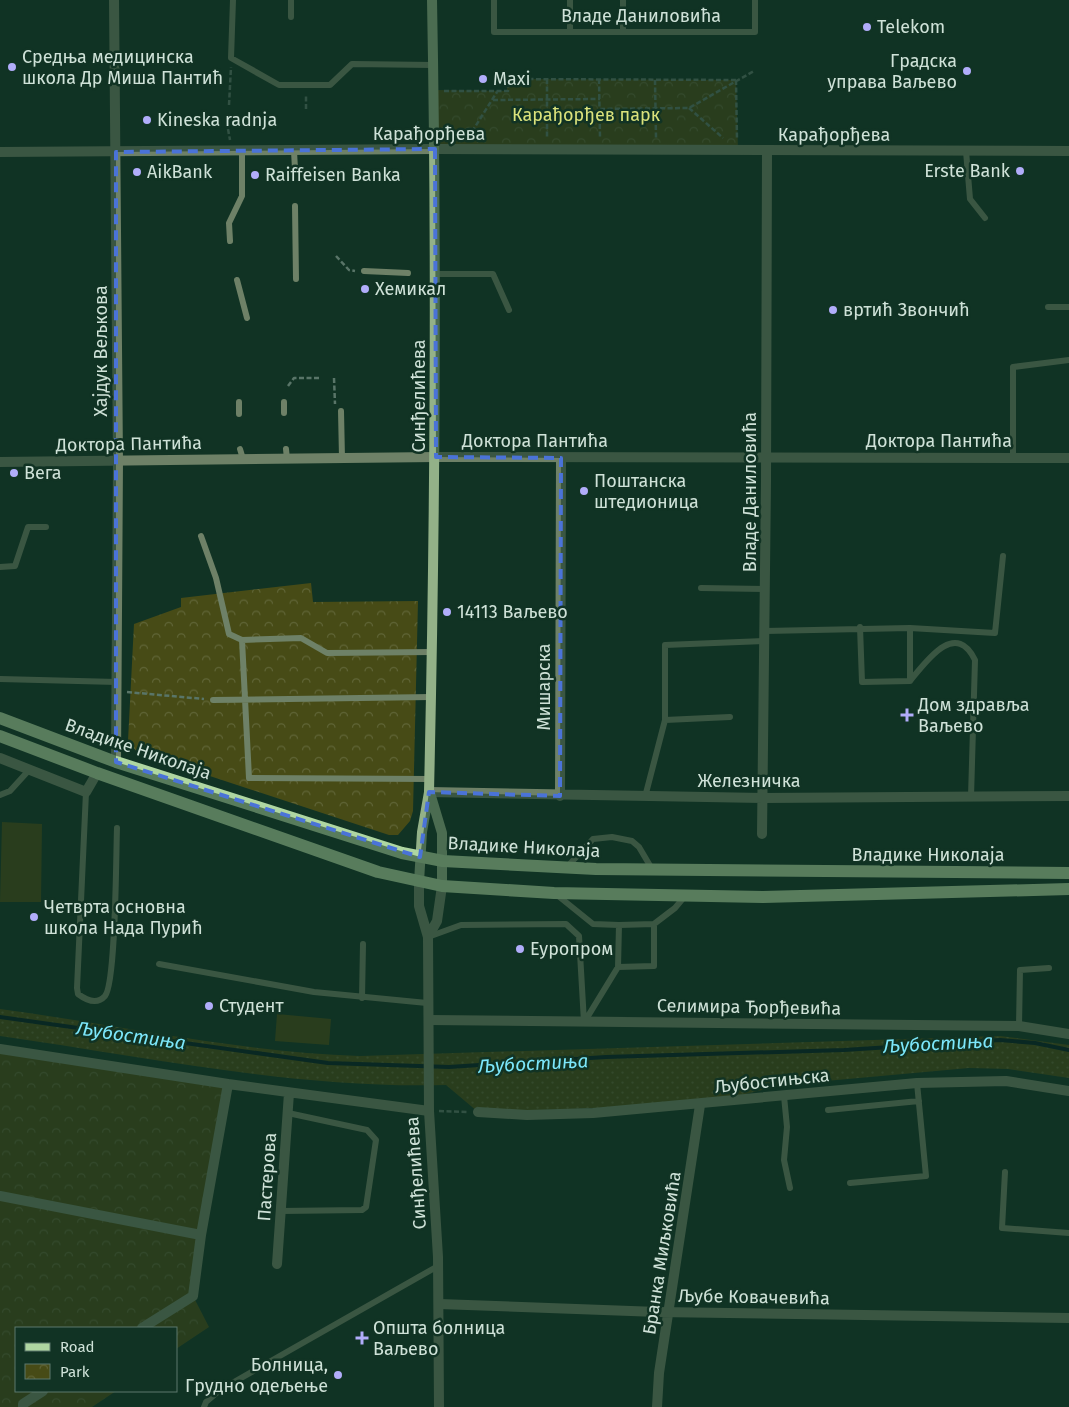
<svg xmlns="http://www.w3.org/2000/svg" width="1069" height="1407" font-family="'Fira Sans',sans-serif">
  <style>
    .grass { fill: url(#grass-dots) }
    .park { fill: url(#park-crowns) }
    .pitch { fill: #474b16 }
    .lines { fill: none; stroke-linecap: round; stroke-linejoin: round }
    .stream { stroke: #001c22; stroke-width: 4 }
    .path { stroke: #597568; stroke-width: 2.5; stroke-dasharray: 5 2.5; stroke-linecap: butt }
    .service { stroke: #6e8167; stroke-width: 6 }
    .minor { stroke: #6e8167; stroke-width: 10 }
    .tertiary { stroke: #6e8167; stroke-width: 10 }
    .secondary { stroke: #93b188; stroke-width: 10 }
    .primary { stroke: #afd6a1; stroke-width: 12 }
    .marked { fill: none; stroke: #4a73d8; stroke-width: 4; stroke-dasharray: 10 6; stroke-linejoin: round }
    .poi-dot { fill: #b1adfa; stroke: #113324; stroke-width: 2 }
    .labels { text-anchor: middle; stroke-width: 5; stroke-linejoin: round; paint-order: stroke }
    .street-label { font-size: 18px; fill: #cfe2d8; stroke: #113324 }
    .poi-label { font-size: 18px; fill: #cfe2d8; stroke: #113324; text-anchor: start }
    .park-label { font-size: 18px; fill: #dae27b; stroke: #113324 }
    .water-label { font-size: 19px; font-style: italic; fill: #7ce7fb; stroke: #113324 }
  </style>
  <defs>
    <pattern id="grass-dots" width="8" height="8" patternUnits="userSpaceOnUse" patternTransform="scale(1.25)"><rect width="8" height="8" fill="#474b16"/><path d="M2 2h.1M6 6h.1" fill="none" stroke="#606537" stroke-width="1.8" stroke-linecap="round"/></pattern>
    <pattern id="park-crowns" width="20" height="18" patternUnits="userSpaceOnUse" patternTransform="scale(1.25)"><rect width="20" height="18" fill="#474b16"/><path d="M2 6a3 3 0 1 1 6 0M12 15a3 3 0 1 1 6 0" fill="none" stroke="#606537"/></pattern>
  </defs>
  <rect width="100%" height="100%" fill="#113324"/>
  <!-- grass -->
  <path class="grass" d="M0,1009c119,16 239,43 360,47l640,-20 69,9v33l-61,-9 -39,-1 -187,17 -82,20 -222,7 -32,-27c-149,4 -299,-28 -446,-49z"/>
  <!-- park -->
  <path class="park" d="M507,79l229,1 2,71 -303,-2 -1,-59 73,1z
    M311,583l2,19 105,-1 -5,210 -3,10 -12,14h-9l-252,-83 -9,-11 6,-117 47,-17v-9z
    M0,1049l228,35 -35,212 16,31 -33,22v-21h-160v63h100l-24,16h-92z"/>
  <!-- pitch -->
  <path class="pitch" d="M2,822l40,2 -1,78h-41z
    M277,1014l54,5 -2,26 -54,-4z"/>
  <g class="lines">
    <!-- stream -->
    <path class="stream" d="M0,1017l328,46 121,4 157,-10 238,-7 156,-10 35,3 34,7"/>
    <!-- path -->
    <path class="path" d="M547,79v58
      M599,79l1,59
      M655,80l1,58
      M736,80l1,59
      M444,91h64l-1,-12 229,1
      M493,100l107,-1
      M229,105l2,-38
      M689,108l34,30
      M306,109v-15
      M600,109l89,-1 65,-37
      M228,129l2,11
      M468,138l29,-46
      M336,256l13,14 6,1
      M334,378l1,26
      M288,386l6,-8h26
      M127,692l77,7
      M439,1111l30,1"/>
    <!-- service -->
    <path class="service" d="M233,0l-2,58 48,27h51l22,-21 81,1
      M291,0v17
      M494,0v32h261v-32
      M623,0v32
      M570,32v-32
      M294,151l1,18
      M966,151l4,48 15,19
      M295,206l1,73
      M230,241l-1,-18 13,-27v-45
      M364,271l44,2
      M435,274h58l16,36
      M237,280l10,38
      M1048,307h21
      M284,402v11
      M341,411l1,47
      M239,414v-12
      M240,449l3,10
      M286,449l1,10
      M1013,458v-91l56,-7
      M201,536l15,42 13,56 13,6
      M0,567l15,-1 13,-39h18
      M701,588l64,1
      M860,627l2,55 48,-1c15,-18 45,-62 65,-21l-4,137
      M765,631l145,-3 85,5 8,-77
      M0,679l117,3
      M910,681v-53
      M213,700l218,-3
      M665,720l65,-3
      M429,779l-180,-1 -7,-138 59,-2 26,15 105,-1
      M86,792l-9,196 1,6c8,6 19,11 27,2 11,-13 11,-143 12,-168
      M0,795l10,-4 20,-22
      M645,797l20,-77v-75l99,-4
      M567,867l26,-28 19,-2 20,4 7,6 13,22
      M557,895l36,29 26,1 35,-1 21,-16 10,-12
      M428,937l33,-12 105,-1 13,12 5,86
      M159,964l155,28 113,11
      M618,967l36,-1v-42
      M362,998l1,-54
      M585,1021l33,-54 1,-42
      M1019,1026l1,-56 29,-2
      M784,1096l3,31 -3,33 6,28
      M828,1110l91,-9
      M1005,1172l-3,56 67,5
      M850,1183l76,-7 -9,-93
      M281,1211l81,-1 4,-3 10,-67 -9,-10 -79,-17
      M204,1407l2,-5 14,-12 218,-124"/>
    <!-- minor -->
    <path class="minor" d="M114,0l4,461 -2,301
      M0,758l86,34 11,-19
      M429,792l334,6 306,-2
      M560,796l1,-338
      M762,834l4,-353 1,-330
      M429,1020l590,6 50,8
      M0,1049l228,35 201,27
      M478,1112l49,3 66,-2 324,-30 89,-2 63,10
      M0,1196l201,39 27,-151
      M277,1264l12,-171
      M439,1304l219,8 411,6
      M142,1328l51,-32 8,-61
      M23,1407v-3l20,-13
      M657,1407l2,-34 41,-268"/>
    <!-- tertiary -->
    <path class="tertiary" d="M0,152l435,-3 634,2
      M0,462l436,-5 633,1
      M419,882v24l9,31 1,174 9,146 1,150
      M428,937l9,-16 5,-35"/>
    <!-- secondary -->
    <path class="secondary" d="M430,793l12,40v53
      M419,882l3,-50 7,-40c6,-264 8,-528 3,-792"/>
    <!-- primary -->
    <path class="primary" d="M0,718l116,44 286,91 41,8 153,8 473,4
      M0,736l97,37 281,99 64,14 112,7 209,4 306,-8"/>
  </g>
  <!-- marked area -->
  <path d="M0 0H1069V1407H0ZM435,149l1,308 125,1 -1,338 -131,-4 -9,65 -304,-95v-610z" fill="#113324" fill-opacity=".55" fill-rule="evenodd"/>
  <path class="marked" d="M435,149l1,308 125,1 -1,338 -131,-4 -9,65 -304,-95v-610z"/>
  <!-- markers -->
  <g class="poi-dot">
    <circle cx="867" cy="27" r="5"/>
    <circle cx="12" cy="67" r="5"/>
    <circle cx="967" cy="71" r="5"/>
    <circle cx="483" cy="79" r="5"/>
    <circle cx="147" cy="120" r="5"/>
    <circle cx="1020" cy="171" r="5"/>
    <circle cx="137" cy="172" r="5"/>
    <circle cx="255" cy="175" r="5"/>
    <circle cx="365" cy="289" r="5"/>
    <circle cx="833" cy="310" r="5"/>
    <circle cx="14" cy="473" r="5"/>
    <circle cx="584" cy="491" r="5"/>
    <circle cx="447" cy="612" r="5"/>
    <path d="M904.5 707.5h5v5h5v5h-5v5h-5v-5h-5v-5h5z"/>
    <circle cx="34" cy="917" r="5"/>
    <circle cx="520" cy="949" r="5"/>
    <circle cx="209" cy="1006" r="5"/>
    <path d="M359.5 1330.5h5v5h5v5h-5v5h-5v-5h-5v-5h5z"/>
    <circle cx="338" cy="1375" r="5"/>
  </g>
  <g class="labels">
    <!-- street labels -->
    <g class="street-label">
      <text x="641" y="22">Владе Даниловића</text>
      <text x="429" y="140">Карађорђева</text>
      <text x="834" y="141">Карађорђева</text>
      <text transform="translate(101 351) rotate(-90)" y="6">Хајдук Вељкова</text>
      <text transform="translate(419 396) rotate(-90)" y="6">Синђелићева</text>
      <text x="535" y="447">Доктора Пантића</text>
      <text x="939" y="447">Доктора Пантића</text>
      <text transform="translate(129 444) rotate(-1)" y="6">Доктора Пантића</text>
      <text transform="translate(750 492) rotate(-90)" y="6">Владе Даниловића</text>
      <text transform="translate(544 687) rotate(-90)" y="6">Мишарска</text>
      <text transform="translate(138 749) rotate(19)" y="6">Владике Николаја</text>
      <text x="749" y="787">Железничка</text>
      <text transform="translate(524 847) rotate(3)" y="6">Владике Николаја</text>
      <text x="928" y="861">Владике Николаја</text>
      <text transform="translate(749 1007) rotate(1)" y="6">Селимира Ђорђевића</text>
      <text transform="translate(772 1081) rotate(-6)" y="6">Љубостињска</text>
      <text transform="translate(416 1173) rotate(-94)" y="6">Синђелићева</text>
      <text transform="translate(267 1177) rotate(-86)" y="6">Пастерова</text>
      <text transform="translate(662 1253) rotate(-81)" y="6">Бранка Миљковића</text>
      <text transform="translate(754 1297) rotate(1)" y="6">Љубе Ковачевића</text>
    </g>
    <!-- poi labels -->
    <g class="poi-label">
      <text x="877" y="33">Telekom</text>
      <text x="22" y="63">Средња медицинска<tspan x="22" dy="21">школа Др Миша Пантић</tspan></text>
      <text x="957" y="67" text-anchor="end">Градска<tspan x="957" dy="21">управа Ваљево</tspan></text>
      <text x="493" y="85">Maxi</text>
      <text x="157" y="126">Kineska radnja</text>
      <text x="1010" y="177" text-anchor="end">Erste Bank</text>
      <text x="147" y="178">AikBank</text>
      <text x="265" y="181">Raiffeisen Banka</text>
      <text x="375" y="295">Хемикал</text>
      <text x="843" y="316">вртић Звончић</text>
      <text x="24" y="479">Вега</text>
      <text x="594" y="487">Поштанска<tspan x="594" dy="21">штедионица</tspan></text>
      <text x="457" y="618">14113 Ваљево</text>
      <text x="918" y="711">Дом здравља<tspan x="918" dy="21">Ваљево</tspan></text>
      <text x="44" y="913">Четврта основна<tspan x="44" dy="21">школа Нада Пурић</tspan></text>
      <text x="530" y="955">Еуропром</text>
      <text x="219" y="1012">Студент</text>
      <text x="373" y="1334">Општа болница<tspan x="373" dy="21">Ваљево</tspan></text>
      <text x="328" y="1371" text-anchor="end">Болница,<tspan x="328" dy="21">Грудно одељење</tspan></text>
    </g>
    <!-- park labels -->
    <g class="park-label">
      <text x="586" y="121">Карађорђев парк</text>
    </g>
    <!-- water labels -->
    <g class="water-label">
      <text transform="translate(131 1035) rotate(8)" y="7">Љубостиња</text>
      <text transform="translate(938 1043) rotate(-3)" y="7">Љубостиња</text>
      <text transform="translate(533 1063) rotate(-3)" y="7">Љубостиња</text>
    </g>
  </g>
  <!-- legend -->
  <rect x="15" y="1327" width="162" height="65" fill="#113324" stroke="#5d796c"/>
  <rect x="25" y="1343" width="25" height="8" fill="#afd6a1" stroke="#5d796c"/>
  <text x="60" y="1352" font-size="15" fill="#cfe2d8">Road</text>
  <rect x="25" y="1364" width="25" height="15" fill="url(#park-crowns)" stroke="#5d796c"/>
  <text x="60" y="1377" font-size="15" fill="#cfe2d8">Park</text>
</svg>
